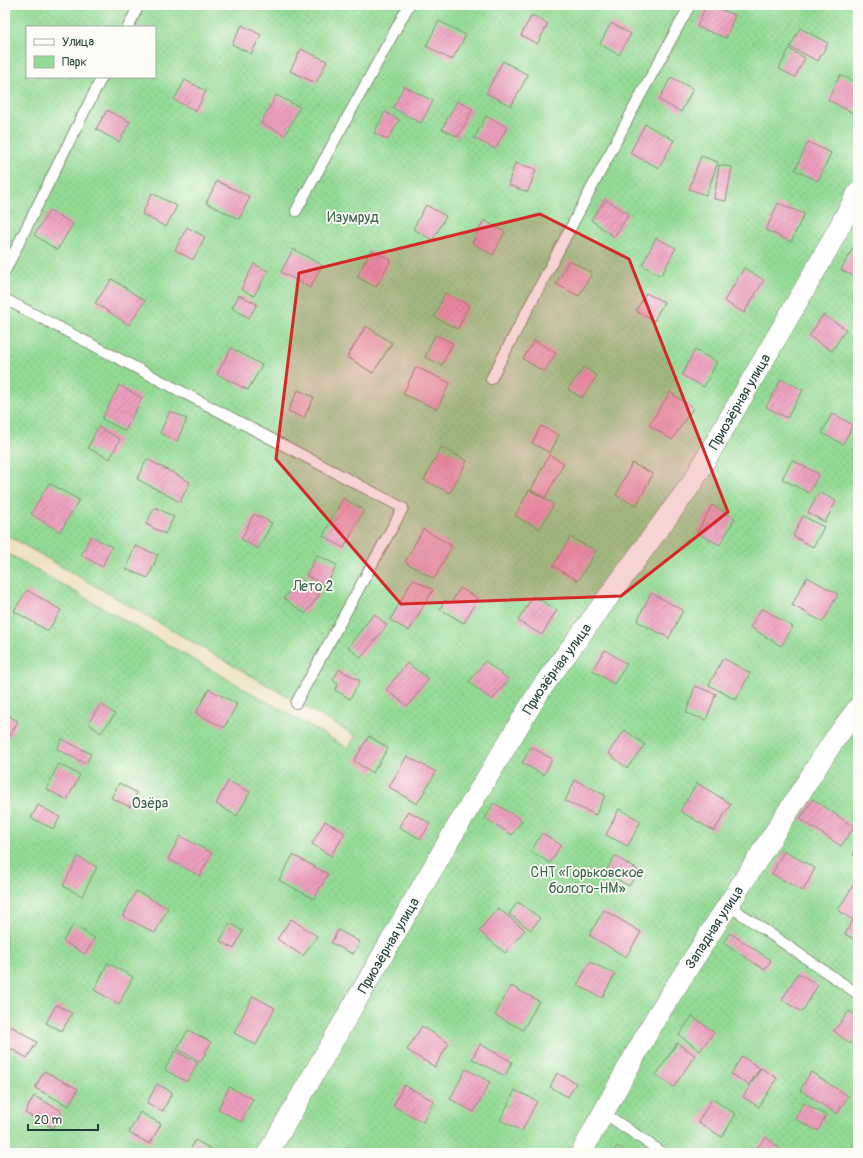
<svg xmlns="http://www.w3.org/2000/svg" width="863" height="1158" font-family="Pangolin,sans-serif">
  <style>
    .green { fill: url(#green-dots); stroke: #598c64; fill-rule: evenodd }
    .building { fill: url(#building-hatch) }
    .lines { fill: none; stroke-linecap: round; stroke-linejoin: round }
    .lane-casing { stroke: #888f7b; stroke-width: 12 }
    .street-casing { stroke: #888f7b; stroke-width: 22 }
    .lane { stroke: #fff; stroke-width: 10 }
    .street { stroke: #fff; stroke-width: 21 }
    .marked { fill: #d62828; fill-opacity: 0.2; stroke: #d62828; stroke-width: 3; stroke-linejoin: round }
    .labels { text-anchor: middle; stroke-width: 3.5; stroke-linejoin: round; paint-order: stroke }
    .park-label { font-size: 14px; fill: #3c644c; stroke: #fdfcf7 }
    .street-label { font-size: 14px; fill: #1f3d34; stroke: #fdfcf7 }
  </style>
  <defs>
    <pattern id="green-dots" width="8" height="8" patternUnits="userSpaceOnUse"><rect width="8" height="8" fill="#93da94"/><path d="M2 2h.1M6 6h.1" fill="none" stroke="#7ebc80" stroke-width="1.8" stroke-linecap="round"/></pattern>
    <pattern id="building-hatch" width="6" height="6" patternUnits="userSpaceOnUse"><rect width="6" height="6" fill="#ed9fbe"/><path d="M-1 1l2-2M0 6l6-6M5 7l2-2" fill="none" stroke="#bf839b"/></pattern>
  </defs>
  <rect width="100%" height="100%" fill="#fdfcf7"/>
  <filter id="ink" filterUnits="userSpaceOnUse"><feTurbulence type="fractalNoise" baseFrequency=".025" numOctaves="2"/><feDisplacementMap in="SourceGraphic" scale="8" xChannelSelector="R" yChannelSelector="G"/><feConvolveMatrix kernelMatrix="1 2 1 2 8 2 1 2 1" color-interpolation-filters="sRGB"/></filter>
  <filter id="wash" filterUnits="userSpaceOnUse"><feTurbulence type="fractalNoise" baseFrequency=".012" numOctaves="4" result="noise"/><feDisplacementMap in="SourceGraphic" scale="16" xChannelSelector="R" yChannelSelector="G"/><feGaussianBlur stdDeviation="0.9" result="paint"/><feColorMatrix in="noise" values="0 0 0 0 0 0 0 0 0 0 0 0 0 0 0 0 0 1.4 0 .05"/><feComposite in="paint" operator="in"/></filter>
  <g filter="url(#wash)">
    <rect width="100%" height="100%" fill="#f0e1c2"/>
    <!-- green -->
    <path class="green" d="M5,5h853v1148h-853v-601l343,196 8,-12 -351,-202zM27,27h128v50h-128z"/>
    <g id="blocks">
      <!-- building -->
      <path class="building" d="M706,5h3l26,10 -9,23 -29,-11z
        M532,15l16,9 -11,20 -16,-9z
        M439,21l27,14 -14,25 -26,-14z
        M611,23l20,11 -12,21 -19,-11z
        M242,25l19,10 -10,19 -19,-10z
        M800,28l28,15 -10,18 -28,-14z
        M301,49l26,12 -11,22 -26,-12z
        M789,49l16,9 -10,19 -16,-8z
        M503,61l25,14 -17,31 -25,-13z
        M840,75l18,8v20l-5,10 -25,-13z
        M671,77l22,12 -12,23 -22,-12z
        M185,80l21,11 -10,20 -22,-11z
        M404,86l29,15 -12,22 -28,-15z
        M276,95l24,12 -15,28 -24,-12z
        M457,101l16,8 -15,28 -16,-8z
        M107,110l23,12 -11,20 -23,-13z
        M385,112l14,8 -11,20 -14,-7z
        M486,116l21,11 -12,22 -21,-11z
        M645,124l29,16 -15,28 -29,-15z
        M808,142l23,11 -13,28 -23,-11z
        M701,156l17,6 -12,33 -17,-6z
        M515,163l21,6 -8,23 -20,-7z
        M719,165l13,2 -6,34 -12,-2z
        M217,181l33,16 -11,22 -33,-16z
        M152,193l25,13 -11,21 -24,-13z
        M605,199l24,15 -15,23 -23,-17z
        M778,203l26,11 -13,28 -25,-12z
        M426,205l20,11 -13,24 -20,-11z
        M50,210l23,14 -16,26 -23,-15z
        M484,220l21,12 -12,23 -21,-12z
        M187,227l18,10 -12,23 -18,-10z
        M656,238l20,10 -15,28 -19,-11z
        M854,246l4,2v30l-17,-8z
        M293,249l29,16 -12,23 -29,-16z
        M371,250l20,10 -15,27 -19,-10z
        M569,260l23,13 -13,23 -23,-12z
        M254,264l14,7 -14,25 -13,-7z
        M744,268l20,12 -20,33 -20,-12z
        M112,279l33,22 -16,24 -34,-22z
        M445,293l24,12 -11,24 -24,-12z
        M646,293l18,9 -10,19 -18,-10z
        M239,295l18,9 -8,14 -17,-10z
        M823,315l23,14 -14,22 -23,-15z
        M366,326l26,17 -19,30 -26,-16z
        M435,335l18,8 -11,22 -17,-8z
        M534,340l22,13 -12,19 -21,-13z
        M231,348l31,17 -14,25 -31,-16z
        M695,350l22,12 -13,25 -22,-12z
        M416,367l34,16 -13,26 -34,-15z
        M584,367l13,9 -15,22 -14,-9z
        M781,379l22,11 -16,28 -21,-11z
        M119,385l23,13 -17,33 -23,-12z
        M298,390l16,7 -10,21 -16,-7z
        M670,392l23,16 -21,32 -23,-15z
        M170,411l17,8 -10,22 -17,-8z
        M832,413l21,12 -10,19 -21,-11z
        M541,426l18,9 -9,18 -18,-10z
        M98,427l22,12 -10,20 -22,-11z
        M441,447l26,14 -17,32 -26,-13z
        M549,455l15,8 -19,35 -14,-8z
        M147,459l43,23 -10,20 -43,-23z
        M792,460l27,14 -10,19 -27,-14z
        M632,463l21,11 -17,32 -20,-11z
        M49,483l30,17 -19,32 -29,-18z
        M529,490l25,14 -14,25 -25,-13z
        M819,492l17,9 -11,21 -17,-9z
        M343,498l21,12 -20,38 -21,-12z
        M712,505l23,13 -15,27 -23,-12z
        M155,507l19,10 -9,17 -19,-10z
        M254,514l18,9 -14,26 -17,-10z
        M803,516l21,11 -11,20 -20,-11z
        M423,529l29,17 -18,33 -29,-17z
        M91,536l21,11 -10,20 -21,-12z
        M570,537l26,14 -18,30 -25,-15z
        M135,546l23,9 -10,23 -22,-9z
        M317,555l20,10 -11,21 -20,-11z
        M807,577l31,17 -15,28 -31,-17z
        M300,578l20,16 -15,20 -21,-16z
        M413,579l20,11 -24,41 -19,-11z
        M460,588l18,10 -14,25 -24,-14 5,-9 6,3z
        M27,590l34,20 -13,21 -34,-20z
        M651,593l32,17 -14,28 -32,-17z
        M533,596l24,14 -15,25 -24,-14z
        M762,608l31,19 -12,19 -31,-19z
        M374,614l13,11 -26,33 -13,-11z
        M605,650l22,14 -13,20 -22,-14z
        M723,658l27,15 -14,27 -27,-15z
        M485,661l23,18 -16,21 -23,-18z
        M407,663l22,16 -21,27 -22,-16z
        M339,669l21,12 -10,18 -15,-9 3,-6 -5,-4z
        M695,686l21,8 -10,26 -20,-7z
        M209,689l28,15 -13,24 -28,-15z
        M101,704l14,10 -14,19 -13,-10z
        M5,714l13,7 -9,17 -4,-2z
        M625,730l20,15 -18,23 -19,-15z
        M369,736l19,12 -15,25 -19,-12z
        M62,739l29,15 -5,10 -29,-15z
        M531,747l21,12 -8,16 -22,-12z
        M407,756l29,16 -19,32 -28,-17z
        M59,764l21,11 -13,25 -21,-11z
        M575,780l30,15 -9,20 -31,-14z
        M228,781l22,11 -13,24 -21,-12z
        M119,783l18,10 -7,14 -19,-9z
        M697,783l34,21 -17,27 -34,-20z
        M813,799l41,28 -13,19 -41,-27z
        M494,803l28,17 -10,15 -27,-17z
        M38,805l22,12 -6,12 -23,-11z
        M619,809l22,12 -13,25 -22,-11z
        M408,811l22,12 -9,16 -22,-12z
        M325,821l20,12 -14,23 -19,-12z
        M542,833l19,12 -11,18 -19,-12z
        M180,836l32,17 -12,23 -32,-17z
        M858,845v12l-5,-2z
        M784,851l31,17 -12,23 -31,-17z
        M293,855l35,19 -14,25 -35,-19z
        M615,856l24,15 -10,15 -24,-14z
        M78,857l19,10 -15,29 -19,-10z
        M857,879l1,1v62l-13,-8 8,-14 -15,-10z
        M136,891l32,17 -13,25 -32,-17z
        M518,902l22,16 -9,12 -22,-16z
        M498,908l27,22 -20,23 -26,-22z
        M604,910l37,22 -15,25 -37,-22z
        M291,919l26,17 -14,20 -26,-17z
        M230,923l13,8 -9,18 -14,-8z
        M73,925l22,13 -10,16 -22,-13z
        M338,930l22,12 -7,12 -22,-11z
        M730,933l41,27 -6,10 -42,-27z
        M590,962l25,12 -13,24 -25,-13z
        M108,963l25,14 -14,27 -25,-14z
        M798,973l20,12 -16,27 -20,-12z
        M511,986l28,15 -16,29 -28,-15z
        M253,996l22,12 -19,37 -22,-12z
        M56,1005l16,8 -10,18 -16,-8z
        M849,1011l9,6v17l-8,10 -16,-13z
        M692,1016l22,16 -14,19 -21,-16z
        M11,1026l26,16 -10,16 -22,-13v-9z
        M422,1026l27,17 -14,24 -28,-17z
        M188,1030l23,12 -10,20 -24,-13z
        M677,1043l18,12 -21,32 -18,-12z
        M480,1044l32,18 -7,14 -33,-17z
        M175,1051l23,12 -11,19 -22,-12z
        M742,1056l18,12 -11,17 -18,-11z
        M761,1068l16,10 -18,29 -16,-10z
        M466,1069l24,13 -16,30 -24,-13z
        M44,1071l34,18 -9,17 -34,-18z
        M811,1072l37,24 -11,18 -37,-24z
        M557,1073l19,10 -8,14 -18,-10z
        M157,1084l15,8 -9,19 -16,-8z
        M404,1085l30,16 -11,21 -30,-16z
        M229,1087l24,12 -12,23 -23,-13z
        M515,1090l22,11 -15,30 -22,-11z
        M34,1096l28,15 -9,17 -28,-15z
        M712,1099l24,15 -14,23 -24,-15z
        M803,1103l23,12 -8,16 -23,-12z
        M140,1112l21,12 -11,20 -21,-11z
        M766,1137l19,16h-33z
        M858,1137v16h-9z
        M195,1140l24,13h-30z
        M617,1146l12,7h-16z"/>
    </g>
  </g>
  <g filter="url(#ink)">
    <use href="#blocks" fill-opacity="0" stroke="#888f7b" stroke-width="1"/>
    <g class="lines">
      <!-- lane casing -->
      <g class="lane-casing">
        <path id="lane" d="M128,27l11,-22
          M296,211l113,-206
          M5,271l55,-111 42,-83
          M5,299l398,209 -107,195
          M491,379l148,-281 51,-93
          M728,905l130,89
          M604,1113l59,40"/>
      </g>
      <!-- street casing -->
      <g class="street-casing">
        <g id="street">
          <path id="s1" d="M268,1153l183,-316 89,-147 152,-207 126,-217 40,-73"/>
          <path id="s2" d="M581,1153l74,-134 177,-276 26,-35"/>
        </g>
      </g>
      <!-- lane -->
      <use href="#lane" class="lane"/>
      <!-- street -->
      <use href="#street" class="street"/>
    </g>
  </g>
  <!-- marked area -->
  <path class="marked" d="M540,214l89,45 99,253 -107,84 -220,8 -125,-145 23,-186z"/>
  <g class="labels">
    <!-- park labels -->
    <g class="park-label">
      <text x="353" y="222">Изумруд</text>
      <text x="313" y="591">Лето 2</text>
      <text x="150" y="808">Озёра</text>
      <text x="587" y="877">СНТ «Горьковское<tspan x="587" dy="16">болото-НМ»</tspan></text>
    </g>
    <!-- street labels -->
    <g class="street-label">
      <text dy="5" stroke="none"><textPath href="#s1" startOffset="888">Приозёрная улица</textPath></text>
      <text dy="5" stroke="none"><textPath href="#s1" startOffset="564">Приозёрная улица</textPath></text>
      <text dy="5" stroke="none"><textPath href="#s2" startOffset="262">Западная улица</textPath></text>
      <text dy="5" stroke="none"><textPath href="#s1" startOffset="240">Приозёрная улица</textPath></text>
    </g>
  </g>
  <!-- margin -->
  <rect width="863" height="1158" fill="none" stroke="#fdfcf7" stroke-width="20"/>
  <!-- legend -->
  <rect x="26" y="26" width="130" height="52" fill="#fdfcf7" stroke="#a4b0a9"/>
  <rect x="34" y="39" width="20" height="6" fill="#ffffff" stroke="#a4b0a9"/>
  <text x="62" y="46" font-size="12" fill="#1f3d34">Улица</text>
  <rect x="34" y="56" width="20" height="12" fill="#93da94" stroke="#a4b0a9"/>
  <text x="62" y="66" font-size="12" fill="#1f3d34">Парк</text>
  <!-- scale -->
  <path d="M28 1124v6h70v-6" fill="none" stroke="#1f3d34" stroke-width="2"/>
  <text x="34" y="1124" font-size="12" fill="#1f3d34" stroke="#fdfcf7" stroke-width="3" paint-order="stroke">20 m</text>
</svg>
